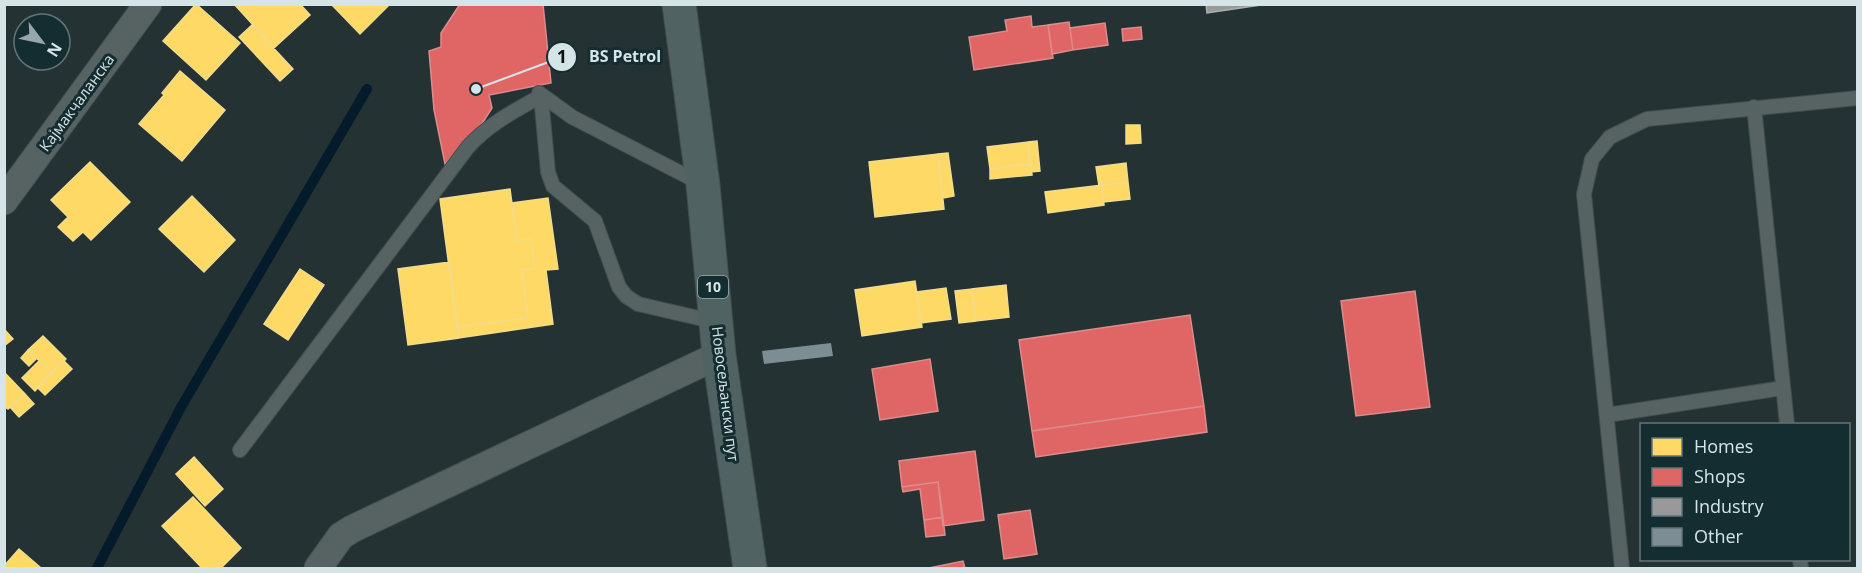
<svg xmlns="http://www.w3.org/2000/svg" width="1862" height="573" font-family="'Open Sans',sans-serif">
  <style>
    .homes { fill: #ffd966; stroke: #f2dc8c; stroke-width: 1.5 }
    .shops { fill: #e06666; stroke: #dd8c8c; stroke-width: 1.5 }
    .industry { fill: #999; stroke: #abb0b0; stroke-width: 1.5 }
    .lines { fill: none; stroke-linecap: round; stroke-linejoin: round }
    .stream { stroke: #041b2c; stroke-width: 10 }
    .building { fill: #7c8e94 }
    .lane-casing { stroke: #424d4f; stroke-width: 16 }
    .street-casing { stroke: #424d4f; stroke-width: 29 }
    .primary-casing { stroke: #424d4f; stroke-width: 35 }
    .lane { stroke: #576263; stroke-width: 14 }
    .street { stroke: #576263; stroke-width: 27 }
    .primary { stroke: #506261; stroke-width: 33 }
    .labels { text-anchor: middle; stroke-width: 6; stroke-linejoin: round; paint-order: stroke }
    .shield { fill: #142d30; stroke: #9badaf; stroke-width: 1.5 }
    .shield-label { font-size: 14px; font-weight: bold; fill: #d5e4e6 }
    .street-label { font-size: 15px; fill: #d5e4e6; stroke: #142d30 }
    .leader { fill: none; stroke: #d5e4e6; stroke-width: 2 }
    .callout-dot { fill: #d5e4e6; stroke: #142d30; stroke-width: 2 }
    .mark-label { font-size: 18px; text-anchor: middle; font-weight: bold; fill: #111 }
    .callout-label { font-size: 16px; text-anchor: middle; font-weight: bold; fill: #d5e4e6; stroke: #142d30; stroke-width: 6; stroke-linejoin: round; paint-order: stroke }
  </style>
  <rect width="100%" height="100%" fill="#243234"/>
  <!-- homes -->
  <path class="homes" d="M196,4l44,39 -34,37 -43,-39z
    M234,4h66l10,11 -36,33z
    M331,4h59l-30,30z
    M252,25l41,44 -13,12 -41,-44z
    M180,71l45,39 -43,51 -43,-37 25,-29 -2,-2z
    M1126,125h14l1,18 -15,1z
    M1037,141l3,30 -9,1 -3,-30z
    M1028,142l3,22 -41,5 -3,-22z
    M948,153l6,43 -11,2 -5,-44z
    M938,154l6,55 -69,8 -6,-55z
    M90,162l40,40 -39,38 -8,-8 -10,9 -15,-14 10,-10 -17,-17z
    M1126,163l2,19 -29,4 -3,-19z
    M1031,164l1,11 -42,4v-10z
    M1128,182l2,17 -26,3 -2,-17z
    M1102,185l2,20 -56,8 -3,-21z
    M510,189l7,52 14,-2 4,29 -13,2 6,48 -71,9 -17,-128z
    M192,196l43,44 -31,32 -45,-43z
    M548,198l10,71 -12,1 7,54 -94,14 -2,-11 71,-9 -6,-48 13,-2 -4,-29 -14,2 -5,-38z
    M449,262l10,76 -51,7 -10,-76z
    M300,269l24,16 -36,55 -24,-16z
    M915,281l7,46 -60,9 -7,-46z
    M1006,285l3,32 -33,4 -4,-32z
    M946,288l5,31 -30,4 -4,-31z
    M972,289l4,32 -17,2 -4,-32z
    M4,329l9,10 -9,7z
    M43,336l23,23 -14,14 -24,-23z
    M28,350l9,8 -8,8 -8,-8z
    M39,361l13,12 -17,18 -13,-13z
    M64,361l8,8 -27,26 -8,-8z
    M4,372l21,22 -17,15 -4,-3z
    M25,394l9,10 -15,13 -9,-10z
    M194,457l29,32 -18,17 -29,-32z
    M193,497l48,51 -20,20h-19l-40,-42z
    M19,549l22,19h-37v-2z"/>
  <!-- shops -->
  <path class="shops" d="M460,4h83l8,79 -62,12 3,13 -9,14 -38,42 -11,-54 -5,-59 12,-4v-14z
    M1031,16l1,11 16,-2 5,33 -79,12 -5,-33 38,-6 -2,-11z
    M1069,22l4,28 -21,4 -4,-29z
    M1105,23l3,22 -35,5 -3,-22z
    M1141,27l1,12 -19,2 -1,-12z
    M1415,291l15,116 -74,9 -15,-115z
    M1190,315l14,91 -172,25 -13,-91z
    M930,359l8,52 -58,9 -8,-51z
    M1204,406l3,26 -171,25 -4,-26z
    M975,451l9,69 -41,6 -5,-44 -36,5 -3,-26z
    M938,482l5,35 -19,3 -4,-31 -17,3 -1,-5z
    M1030,510l7,44 -33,5 -6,-44z
    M943,517l2,18 -19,2 -2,-17z
    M963,561l2,7h-36z"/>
  <!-- industry -->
  <path class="industry" d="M1206,4h62l-61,9z"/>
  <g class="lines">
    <!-- stream -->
    <path class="stream" d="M97,568l83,-159 187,-320"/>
  </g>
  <!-- building -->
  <path class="building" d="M831,343l2,13 -69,8 -2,-13z"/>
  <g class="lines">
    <!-- lane casing -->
    <g class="lane-casing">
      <path id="lane" d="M539,93l33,24 128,66
        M1754,107l33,317
        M1607,415l176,-27
        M240,450l228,-303c21,-23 46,-36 73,-51l7,76 5,14 42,35 24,66 7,9 12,8 78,18
        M1800,560l1,8
        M1622,568l-38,-374 8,-35 18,-22 37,-18 211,-21"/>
    </g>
    <!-- street casing -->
    <g class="street-casing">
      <path id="street" d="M4,201l144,-197
        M318,568l23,-32 11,-7 367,-174"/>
    </g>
    <!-- primary casing -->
    <g class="primary-casing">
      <path id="primary" d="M679,4l24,181 16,170 31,213"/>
    </g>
    <!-- lane -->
    <use href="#lane" class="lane"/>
    <!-- street -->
    <use href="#street" class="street"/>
    <!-- primary -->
    <use href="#primary" class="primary"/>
  </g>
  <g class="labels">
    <!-- shield labels -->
    <rect class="shield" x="698" y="276" width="30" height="22" rx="4.5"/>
    <g class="shield-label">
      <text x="713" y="292">10</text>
    </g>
    <!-- street labels -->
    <g class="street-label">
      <text transform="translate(77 103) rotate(-54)" y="5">Кајмакчаланска</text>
      <text transform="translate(725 394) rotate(83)" y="5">Новосељански пут</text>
    </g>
  </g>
  <!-- callouts -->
  <path class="leader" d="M476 89L562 57"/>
  <g class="callout-dot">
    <circle cx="476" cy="89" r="6"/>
    <circle cx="562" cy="57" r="15"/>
  </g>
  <g class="mark-label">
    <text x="562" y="63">1</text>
  </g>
  <g class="callout-label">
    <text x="625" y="62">BS Petrol</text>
  </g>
  <!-- border -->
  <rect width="1862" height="573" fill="none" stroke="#d5e4e6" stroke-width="12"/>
  <!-- legend -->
  <rect x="1640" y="423" width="210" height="138" fill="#142d30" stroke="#617679" stroke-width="1.5"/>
  <rect x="1652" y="438" width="30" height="18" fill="#ffd966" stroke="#617679" stroke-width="1.5"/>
  <text x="1694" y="453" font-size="18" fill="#d5e4e6">Homes</text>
  <rect x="1652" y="468" width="30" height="18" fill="#e06666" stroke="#617679" stroke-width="1.5"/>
  <text x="1694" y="483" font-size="18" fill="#d5e4e6">Shops</text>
  <rect x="1652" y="498" width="30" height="18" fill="#999999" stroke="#617679" stroke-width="1.5"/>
  <text x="1694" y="513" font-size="18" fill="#d5e4e6">Industry</text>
  <rect x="1652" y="528" width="30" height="18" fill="#7c8e94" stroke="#617679" stroke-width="1.5"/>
  <text x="1694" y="543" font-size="18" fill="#d5e4e6">Other</text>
  <!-- north arrow -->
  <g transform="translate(42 42) rotate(122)"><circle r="28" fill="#142d30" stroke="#617679" stroke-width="1.5"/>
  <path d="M0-4.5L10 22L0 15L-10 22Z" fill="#97a6a8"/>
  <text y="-9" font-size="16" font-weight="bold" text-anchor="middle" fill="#d5e4e6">N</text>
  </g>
</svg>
